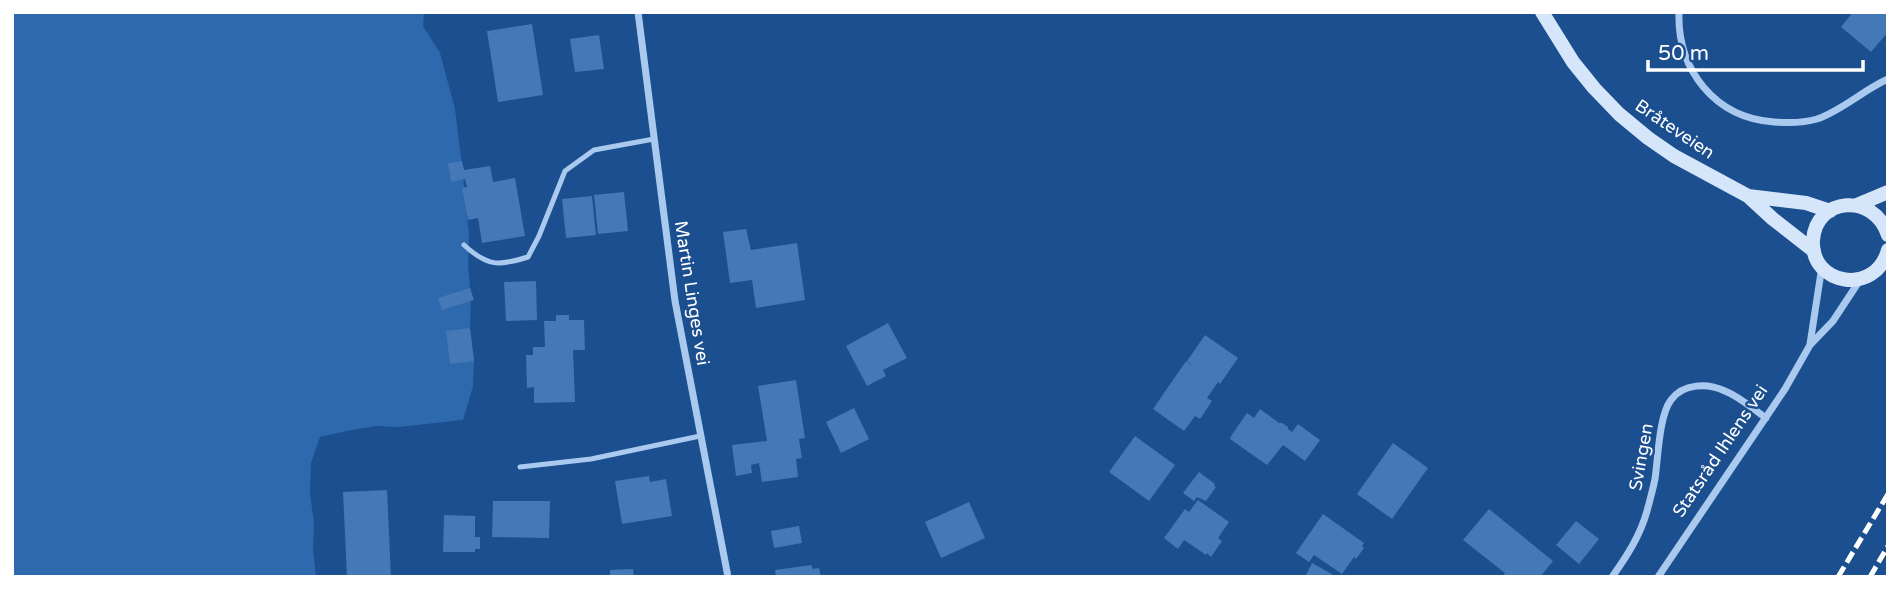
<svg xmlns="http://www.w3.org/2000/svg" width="1900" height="589" font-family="'Varela Round',sans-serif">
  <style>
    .green { fill: #2e69ad }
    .building { fill: #4478b7 }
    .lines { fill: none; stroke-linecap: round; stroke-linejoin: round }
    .lane { stroke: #a9c9ee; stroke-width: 5 }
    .street { stroke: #a9c9ee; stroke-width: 7 }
    .secondary { stroke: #d6e6fa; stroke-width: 14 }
    .rail { stroke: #fff; stroke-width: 5; stroke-dasharray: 12 5; stroke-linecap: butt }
    .labels { text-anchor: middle; stroke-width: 5; stroke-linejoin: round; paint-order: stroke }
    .street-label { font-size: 18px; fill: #fff; stroke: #1b4f8f }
  </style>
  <rect width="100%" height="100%" fill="#1b4f8f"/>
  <!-- green -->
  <path class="green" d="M12,12h412l-1,14 17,27 15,56 7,57 7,69 -1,30 3,34 -1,31 4,30 -1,26 -10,34 -65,7 -21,-1 -26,4 -31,7 -9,26 -1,30 4,30 -1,26 3,28h-304z"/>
  <!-- building -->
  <path class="building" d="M1853,12h35v20l-17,20 -30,-25z
    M532,24l11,71 -45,7 -11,-71z
    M599,35l5,34 -29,3 -5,-33z
    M462,161l2,9 26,-4 3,16 22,-4 10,58 -43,7 -4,-25 -10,2 -6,-32 5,-1 -2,-8 -14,3 -3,-19z
    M624,192l4,39 -30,3 -4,-39z
    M592,196l4,39 -30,3 -4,-39z
    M746,229l5,21 46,-7 8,57 -49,8 -4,-28 -22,3 -7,-51z
    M536,281l1,39 -31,1 -2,-39z
    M470,288l4,12 -32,10 -4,-12z
    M556,315h13v5h15l1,30h-12l2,52 -41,1v-16l-7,1 -1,-33h7v-8h12l-1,-26h12z
    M888,323l19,35 -24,12 3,6 -19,10 -21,-40z
    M470,328l4,33 -24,3 -4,-33z
    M1205,335l33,23 -18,26 -2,-2 -11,16 5,3 -12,18 -5,-3 -11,15 -31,-22 33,-48 9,7 -8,-7z
    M796,380l9,58 -6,1 3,19 -6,1 2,18 -36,5 -3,-19 -8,2 1,8 -16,3 -4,-31 35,-4 -9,-55z
    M854,408l15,31 -28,14 -15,-31z
    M1260,409l19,14h3l6,4v2l4,3 6,-8 22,16 -15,21 -22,-16 -16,20 -37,-26 1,-3 16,-23 7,5z
    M1135,436l40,29 -26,36 -40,-29z
    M1393,443l35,25 -36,51 -35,-25z
    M1199,472l16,12 -1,2 2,1 -10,14 -9,-4 -3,4 -11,-8z
    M649,476l1,6 16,-3 6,37 -50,8 -7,-43z
    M387,490l4,87h-44l-4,-85z
    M1198,500l31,22 -11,16 4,3 -11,16 -4,-4 -1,2 -22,-15 -6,9 -14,-11 21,-29 4,3z
    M493,501h57l-1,37 -57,-1z
    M969,502l16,36 -44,20 -16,-36z
    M1489,509l64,52 -13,16h-38l3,-4 -42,-33z
    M1323,514l41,29 -2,3 2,2 -8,11 -2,-2 -12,17 -28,-19 -5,7 -13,-9z
    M444,515l31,1v21h5v12h-5v3h-32z
    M1576,521l23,18 -20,25 -23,-19z
    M799,526l3,17 -28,5 -3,-17z
    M1312,563l25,14h-32z
    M812,565v4l7,-1 2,9h-45l-1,-7z
    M633,569l1,8h-24v-7z"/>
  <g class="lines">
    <!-- lane -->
    <path class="lane" d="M464,245c24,22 35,21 64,12l11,-21 26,-65 29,-21 60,-11
      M520,467l71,-8 109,-23"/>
    <!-- street -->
    <path class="street" d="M638,12l37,289 53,276
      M1679,12c-2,58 36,106 95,110 14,1 30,1 43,-3 26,-9 46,-29 71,-40
      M1810,344l12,-78
      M1612,577c15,-21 28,-41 35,-66 3,-11 6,-22 8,-32 3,-20 4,-64 16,-79 12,-17 37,-17 54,-9 15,6 28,18 41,27
      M1658,577l127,-188 25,-44 23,-24 27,-41"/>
    <!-- secondary -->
    <path class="secondary" d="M1542,12l31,50 21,26 25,26 29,24 26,18 74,40 25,23 41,32
      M1748,196l58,7 24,8
      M1857,205l31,-13
      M1888,235c-14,-43 -72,-38 -75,5 -3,46 63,56 75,10"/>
    <!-- rail -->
    <path class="rail" d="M1838,577l50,-83
      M1870,577l18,-31"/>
  </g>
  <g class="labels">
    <!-- street labels -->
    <g class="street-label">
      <text transform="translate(1675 129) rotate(34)" y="6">Bråteveien</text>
      <text transform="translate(692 293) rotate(81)" y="6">Martin Linges vei</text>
      <text transform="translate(1720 451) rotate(-56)" y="6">Statsråd Ihlens vei</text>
      <text transform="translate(1641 457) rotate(-80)" y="6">Svingen</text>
    </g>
  </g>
  <!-- border -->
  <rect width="1900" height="589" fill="none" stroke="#ffffff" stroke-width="28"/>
  <!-- scale -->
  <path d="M1648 60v10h215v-10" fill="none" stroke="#ffffff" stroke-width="3.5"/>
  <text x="1658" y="60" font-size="21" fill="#ffffff" stroke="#1b4f8f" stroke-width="5" paint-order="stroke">50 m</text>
</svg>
